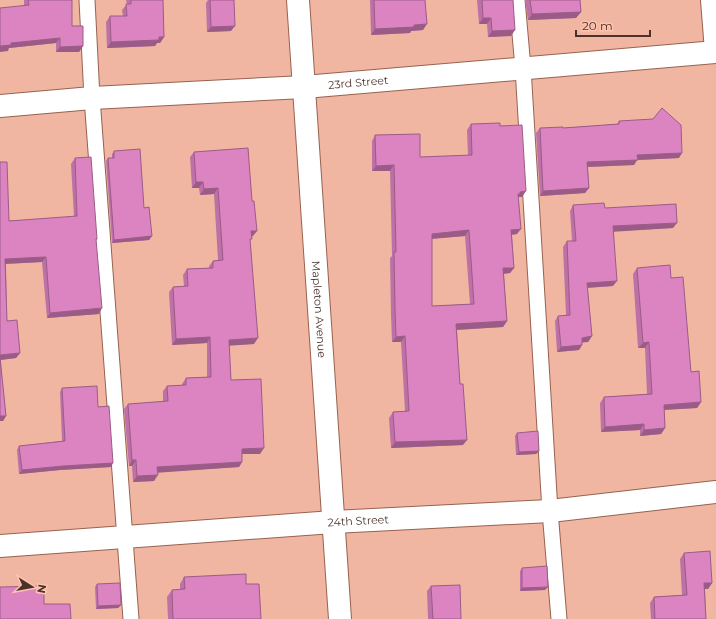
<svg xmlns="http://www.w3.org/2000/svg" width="716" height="619" font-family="Montserrat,sans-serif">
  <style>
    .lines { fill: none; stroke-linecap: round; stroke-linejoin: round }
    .lane-casing { stroke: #976250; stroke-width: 17 }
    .street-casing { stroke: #976250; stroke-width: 24 }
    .lane { stroke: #fff; stroke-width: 15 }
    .street { stroke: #fff; stroke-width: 22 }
    .wall { fill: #bd71a6; fill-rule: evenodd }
    .shaded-wall { fill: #9a5c87 }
    .building { fill: #dc83c1; stroke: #9a5c87; fill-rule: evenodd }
    .labels { text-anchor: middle; stroke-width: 4; stroke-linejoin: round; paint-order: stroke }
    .street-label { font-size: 11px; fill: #4a322a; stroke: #ffc3af }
  </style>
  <rect width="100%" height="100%" fill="#f1b6a2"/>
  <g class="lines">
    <!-- lane casing -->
    <g class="lane-casing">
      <path id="lane" d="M87,0l5,98 39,521
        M517,0l6,68 27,443 9,108"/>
    </g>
    <!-- street casing -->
    <g class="street-casing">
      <g id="street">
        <path id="s1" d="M298,0l42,619"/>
        <path d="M712,0l4,51"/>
        <path id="s2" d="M0,106l92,-8 212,-11 412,-35"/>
        <path id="s3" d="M0,546l333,-24 217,-11 166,-19"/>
      </g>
    </g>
    <!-- lane -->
    <use href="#lane" class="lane"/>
    <!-- street -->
    <use href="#street" class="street"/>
  </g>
  <!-- wall -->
  <path class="wall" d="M24,0h48v26l11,20 -4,6h-23v-9l-47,5 -1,3 16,-46z
    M126,0h37l1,37 -4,6h-3l-2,3 -48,2 -1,-26 4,-6h13l-1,-6 5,-6z
    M208,0h26l-3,31 -24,1 -1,-29z
    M370,0h55l-2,30 -12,1 -1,2 -39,2z
    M477,0h36l-2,36 -23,1 -1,-13h-8z
    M525,0h55l1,12 -5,6 -48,2z
    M619,121l60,37 -42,2 -3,5 -46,2 1,21 -4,5 -45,3 -4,-63 4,-5h23l54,-4z
    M471,124l29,2 22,71h-4l-1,37 -5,1 2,33 -4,5 -6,1 3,47 -4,6 -46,3 6,115 -72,3 -2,-30 4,-6 12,-1 -4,-69h-9l-1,-27 -1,-57 2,-2 -2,-85h-18v-30l3,-6 45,22 48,-1 -1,-26zM465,236l5,68 -38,2v-67z
    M114,151l30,57 8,28 -3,4 -37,3 -6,-82 2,-3h4v-4z
    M194,152l59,84h-1l-2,5 4,103 -25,1 2,35 29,74h-18v8l-3,5 -81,5 -4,9 -21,1 -1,-16h-3l-5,-57 4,-5 35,-2v-11l4,-5 15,-1v-1l4,-6 21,-1v-34l-35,2 -3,-53 4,-5 11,-1 -1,-11 4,-6 22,-1v-2l4,-5 5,-1 -4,-66 -14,1 -1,-7h-7l-2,-31z
    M75,158l22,81 -1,2 3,73 -52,4 -5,-56 -36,2 1,57 13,32 -4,5 -16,2 6,56 -3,5h-3v-259l9,59 65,-4 -3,-53z
    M573,205l32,3 68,20 -59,3 -1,55 -26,2 5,48 -4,6h-6v3l-3,5 -22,2 -2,-31 3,-5 8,-1 -3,-68 4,-6h5l-2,-30z
    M637,268l34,10 20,94 10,30 -4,6 -33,2 1,18 -4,6 -21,2v-6l-39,2 -1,-29 4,-6 43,-3 -2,-46h-7l-5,-74z
    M62,388l36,19 13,60 -51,3 -41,4 -2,-24 2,-4 43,-5 -2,-49z
    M517,433l22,18 -3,3 -20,1 -1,-19z
    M684,553l28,30 -4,6h-3l1,30h-55l-1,-16 4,-6 28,-2 -2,-36z
    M522,568l23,22 -25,1v-20z
    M184,577l62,7 15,35h-93l-1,-22 5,-7 8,-1v-5z
    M97,584l24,21 -3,3 -22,1 -1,-22z
    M431,586l30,33h-33l-1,-28z"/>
  <!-- shaded-wall -->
  <path class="shaded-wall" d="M581,12l-5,6 -48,2 4,-6z
    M483,18h8l-4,6h-8z
    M427,24l-4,6 -12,1 -1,2 -39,2 4,-6 39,-4z
    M235,26l-4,5 -24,1 4,-5z
    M515,30l-4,6 -23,1 4,-6z
    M164,37l-4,6h-3l-2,3 -48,2 4,-6z
    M60,38l-4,5 -47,5 -1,3 -8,1v-6l11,-3z
    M83,46l-4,6h-23l4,-5z
    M682,153l-3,5 -42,2 -3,5 -50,2 3,-5 50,-7z
    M394,165l-4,6h-18l4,-5z
    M196,182h7l-4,6h-7z
    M218,188l-4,6 -14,1 4,-6z
    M589,188l-4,5 -45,3 3,-5z
    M526,191l-4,6h-4v-3l2,-2z
    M677,223l-4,5 -63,4 3,-6z
    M521,229l-4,5 -9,1 3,-5z
    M469,230l-4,6 -37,3 4,-5z
    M251,231h6l-4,5 -6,1z
    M152,236l-3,4 -37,3 2,-3z
    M46,257l-4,5 -40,2 3,-5z
    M503,268h11l-4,5 -10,1z
    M617,281l-4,5 -30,2 4,-5z
    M102,308l-3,6 -52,4 3,-5z
    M507,321l-4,6 -51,3 4,-6z
    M405,336l-4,6h-9l4,-5z
    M592,336l-4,6 -10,1 4,-5z
    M210,337l-3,6 -35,2 4,-6z
    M258,338l-4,6 -29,2 4,-6z
    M649,342l-4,6h-7l5,-5z
    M582,345l-3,5 -22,2 4,-5z
    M20,353l-4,5 -16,2v-5z
    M701,402l-4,6 -37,2 4,-5z
    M0,416h6l-3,5h-3z
    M644,424l-4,6 -39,2 4,-5z
    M665,428l-4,6 -21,2 4,-6z
    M467,440l-4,5 -72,3 4,-6z
    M264,448l-4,6h-22l4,-5z
    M539,451l-3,3 -20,1 3,-3z
    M132,460h4l-4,6h-3z
    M242,462l-3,5 -85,6 3,-6z
    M113,463l-2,4 -51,3 -41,4 3,-4 41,-4z
    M158,475l-4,6 -21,1 4,-6z
    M704,583h8l-4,6h-8z
    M548,587l-3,3 -25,1 2,-3z
    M121,605l-3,3 -22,1 2,-3z"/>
  <!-- building -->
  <path class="building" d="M28,0h44v26h11v20l-23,1v-9l-49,5v2l-11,1v-38l29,-3z
    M131,0h32l1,37h-5v3l-48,2 -1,-26h17l-1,-12h5z
    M210,0h24l1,26 -24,1z
    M374,0h51l2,24 -13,1v2l-39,2z
    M482,0h31l2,30 -23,1 -1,-13h-8z
    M530,0h50l1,12 -49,2z
    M662,108l19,17 1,28 -45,2 1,5 -51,2 2,26 -46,3 -3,-63 23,-1v1l56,-4v-3l34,-2z
    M500,123v3l22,-1 4,66 -6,1v2h-2l3,35 -10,1 3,38h-11l4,53 -51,3 4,60h3l4,56 -72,2 -2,-30 16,-1 -4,-75 -9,1 -1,-28 -1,-57h2l-2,-87 -18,1 -1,-31 45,-1v23l52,-2 -1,-31zM469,230l5,74 -42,2v-72z
    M248,148l4,53h2l3,30h-6l1,8h-2l8,99 -29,2 2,40 30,-1 3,69 -22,1v13l-85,5 1,8 -21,1 -1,-16h-4l-4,-56 40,-3 -1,-15 19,-1v-7l25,-1 -1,-40 -34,2 -3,-52 15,-1 -1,-17 26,-1v-7l10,-1 -5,-72 -14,1 -1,-7h-7l-2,-30z
    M140,149l4,59 5,-1 3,29 -38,4 -6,-82h6v-7z
    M91,157l6,82h-1l6,69 -52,5 -4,-56 -41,2 2,62 10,-1 3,33 -20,2v-193h7l2,59 68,-5 -2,-58z
    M604,203l1,5 71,-4 1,19 -64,3 4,55 -30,2 5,53 -10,2v7l-21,2 -3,-31 12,-1 -3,-74h9l-3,-36z
    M670,265l1,13 12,-1 8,95 8,-1 2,31 -37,3 1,23 -21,2v-6l-39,3 -1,-30 48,-3 -3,-52 -6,1 -6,-75z
    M0,357l6,59h-6z
    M97,386l1,21 11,-1 4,57 -50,3 -41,4 -3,-24 46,-5 -3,-53z
    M538,431l1,20 -20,1 -2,-19z
    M710,551l2,32h-8l2,36h-51l-1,-22 33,-2 -3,-42z
    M547,566l1,21 -26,1v-20z
    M246,574v10h13l2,35h-88l-1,-29 13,-1 -1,-12z
    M120,583l1,22 -23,1 -1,-22z
    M460,585l1,34h-28l-2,-33z
    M44,586v18h26l1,15h-71v-32z"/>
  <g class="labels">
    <!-- street labels -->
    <g class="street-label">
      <text dy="4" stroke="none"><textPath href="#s2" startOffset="359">23rd Street</textPath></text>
      <text dy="4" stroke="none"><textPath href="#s1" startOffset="310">Mapleton Avenue</textPath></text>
      <text dy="4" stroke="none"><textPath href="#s3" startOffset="359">24th Street</textPath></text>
    </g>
  </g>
  <!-- north arrow -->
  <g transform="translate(32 587) rotate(101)" stroke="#ffc3af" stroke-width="3" paint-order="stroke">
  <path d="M0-3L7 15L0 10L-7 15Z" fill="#4a322a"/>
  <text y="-6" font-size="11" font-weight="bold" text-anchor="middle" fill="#4a322a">N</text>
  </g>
  <!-- scale -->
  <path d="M576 30v6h74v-6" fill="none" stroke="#4a322a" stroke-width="2"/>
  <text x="582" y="30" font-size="12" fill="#4a322a" stroke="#ffc3af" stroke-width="3" paint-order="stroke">20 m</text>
</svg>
